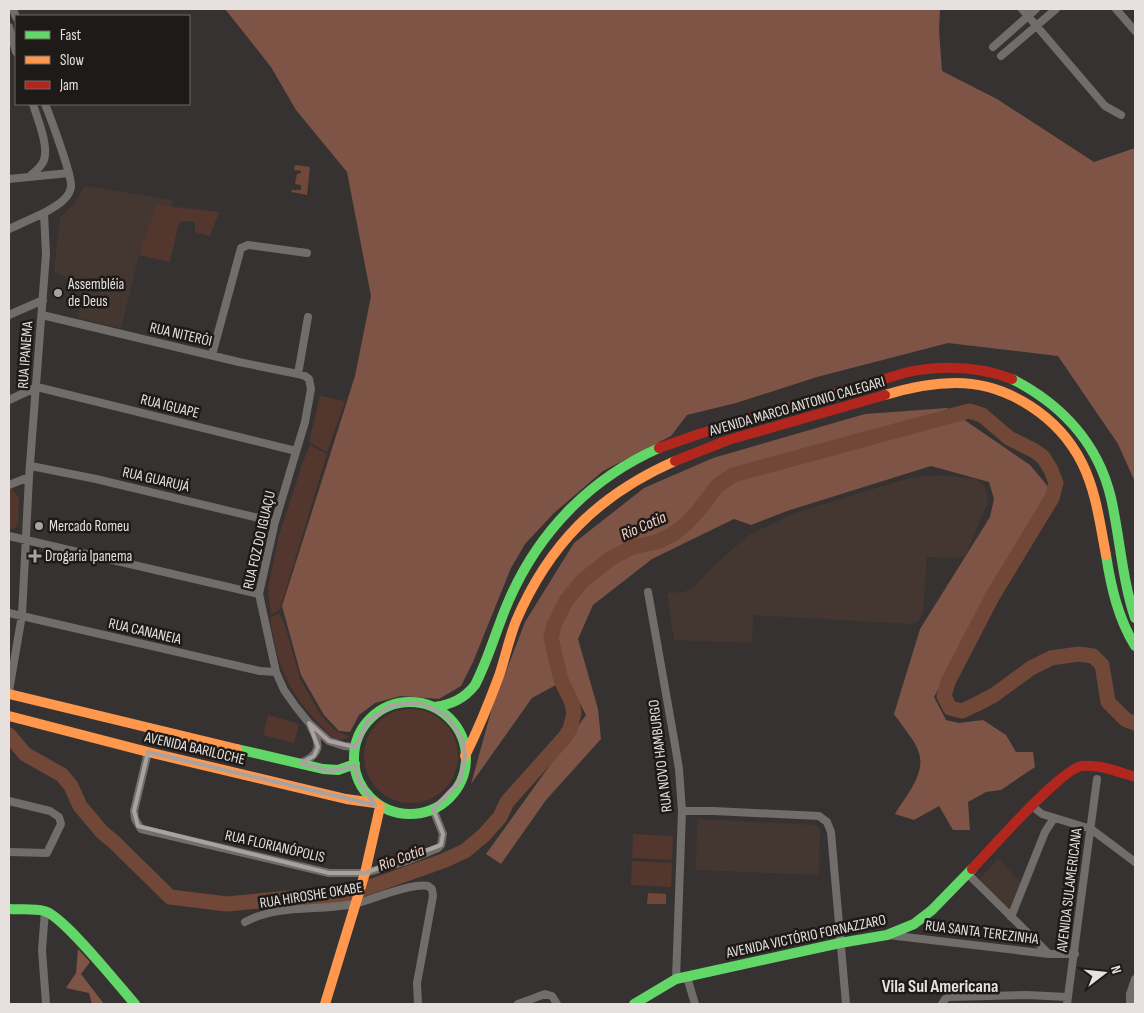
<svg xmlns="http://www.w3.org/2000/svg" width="1144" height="1013" font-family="'Sofia Sans Condensed',sans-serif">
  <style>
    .built { fill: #443732 }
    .green { fill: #53372e }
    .forest { fill: #7e5446 }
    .water { fill: #714738 }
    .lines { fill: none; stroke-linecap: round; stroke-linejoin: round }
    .river { stroke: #714738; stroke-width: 15 }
    .street { stroke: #706d6b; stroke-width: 8 }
    .fast { stroke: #63d668; stroke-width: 10 }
    .slow { stroke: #ff974d; stroke-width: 10 }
    .jam { stroke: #b3261e; stroke-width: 10 }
    .marked { fill: none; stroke: #a8a3a1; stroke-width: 4; stroke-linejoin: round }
    .poi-dot { fill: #a8a3a1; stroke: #1d1a18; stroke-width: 2 }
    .labels { text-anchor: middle; stroke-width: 5; stroke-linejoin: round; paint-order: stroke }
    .poi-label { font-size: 15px; fill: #e6e0de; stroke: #1d1a18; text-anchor: start }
    .street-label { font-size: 15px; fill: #e6e0de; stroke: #1d1a18 }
    .water-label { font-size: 16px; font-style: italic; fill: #f5d5ca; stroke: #1d1a18 }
    .quarter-label { font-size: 18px; font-weight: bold; fill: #e6e0de; stroke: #1d1a18 }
  </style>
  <rect width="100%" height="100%" fill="#363231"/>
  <!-- built -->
  <path class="built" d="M85,186l88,14 -10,57 -24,-2 -18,73 -43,-10 5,-33 -29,-13 6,-54 15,-16z
    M939,475l37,4 9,8 3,15 -23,54 -5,2 -33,-1 -4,55 -5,10 -9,2 -156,-9 -1,28 -78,-3 -7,-47 17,-1 11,-6 22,-23 33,-29 45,-21 101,-31 20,-5z
    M697,819l119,6 4,4 -1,46 -123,-5z
    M998,858l23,25 -11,26 -30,-30z"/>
  <!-- green -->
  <path class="green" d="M157,205l62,7 -9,24 -15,-4v-10l-10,-1 -6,1 -9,40 -31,-7z
    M320,396l25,5 -18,51 -18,-10z
    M310,445l17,9 -47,155 -9,6 -3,-27 11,-53 25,-76z
    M9,488l3,1 7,9 -1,25 -4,6h-5z
    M279,613l6,12 15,54 21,36 13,15 16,7 -13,4c-25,-22 -46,-46 -57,-78 -5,-14 -7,-30 -10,-45z
    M364 756a47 47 0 1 1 94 0a47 47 0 1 1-94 0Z
    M268,715l31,9 -5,19 -31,-8z
    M633,834l40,2 -1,24 -40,-2z
    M632,861l40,2 -1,24 -40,-2z"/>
  <!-- forest -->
  <path class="forest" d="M225,9h715l-1,21 3,41 55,28 97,63 41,-14v334l-17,-38 -60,-88 -110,-13 -131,34 -81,26 -49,12 -16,21 -68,35 -49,42 -29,31 -14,24 -38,94 -12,24 -22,13 -38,-3 -26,7 -16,12 -9,17 -11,-1 -15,-16 -23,-40 -19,-69 73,-230 16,-80 -24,-124 -51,-62 -25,-43z
    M947,408l83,57 20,24 -116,208 12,23 13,3 24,-3 23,15 10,17h17l2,15 -34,23 -15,2 -18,10 2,28h-17l-14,-24 -25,14 -19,-6c10,-17 31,-40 24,-61 -3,-12 -18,-28 -25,-39l26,-85 70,-112 4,-18 -5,-17 -58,-16 -144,45 -36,14 -17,-6 -82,40 -59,46 -15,34 20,70 3,30 -55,61 -45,64 -15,-10 100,-139 -19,-36 -35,19 -61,86 21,-76 33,-86 49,-79 70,-55 69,-30 152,-44z
    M78,949l12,13 -9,12 23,30h-12l-3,-11 -23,-5 10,-15z"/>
  <!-- water -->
  <path class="water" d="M295,165l15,2 -3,28 -16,-3 1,-2h9v-5l-6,-1 2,-10 4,-1v-2l-7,-1z
    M648,893l18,1v10h-19z"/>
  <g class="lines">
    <!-- river -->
    <path class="river" d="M9,735l16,19 37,21 9,11 9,20 22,26 12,10 56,55 57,7 62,-6 55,-2 99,-35 22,-10 19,-16 16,-18 7,-15 58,-65 5,-8 4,-16 -2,-10 -11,-23 -10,-42 3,-13 12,-24 16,-20 29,-23 22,-11 24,-5 16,-8 12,-9 14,-15 18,-24 16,-11 236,-64 13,4 27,23 24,12 10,7 8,13 5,13 -4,15 -60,99 -44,85 -4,14 6,12 12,3 15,-7 17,-9 37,-27 20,-10 28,-4 14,2 9,9 6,37 18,18 9,3"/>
    <!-- street -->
    <path class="street" d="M13,9l3,8
      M1022,9l83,97 16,9
      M1116,9l19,22
      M9,27l7,25
      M993,47l43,-38
      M1001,56l55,-47
      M31,175c5,-4 11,-9 13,-15 5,-15 -7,-42 -11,-56
      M9,179l60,-6
      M9,229l35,-16
      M9,315l34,-15
      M42,315l197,47 59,12 7,2 4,3 2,10 -6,33 -30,100 -16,72 17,78 8,18 12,17 13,16 20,18 15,5 11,1
      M212,355l29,-107 7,-3 59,8
      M298,374l10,-57
      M9,400l28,-13 259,64
      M31,466l65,13 179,43
      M9,485l20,-8
      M9,536l250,58
      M648,592l26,147 5,30 3,42 -6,168
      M9,613l251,58 16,1
      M9,691l13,-76 7,-138 17,-223 -2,-41c10,-6 25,-13 27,-26 2,-9 -21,-71 -26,-83
      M148,752l-14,59 1,8 6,10 188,44h36l39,-11 34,-14 3,-3 2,-11 -10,-25
      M301,763c20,-9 20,-18 10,-36
      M9,801l41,10 9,6 2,7 -14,29 -38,-1
      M1032,806l10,8 49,15 44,33
      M682,811h32l105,5 8,6 4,10 15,172
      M968,874l81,80
      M45,911l-3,39 4,54
      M1011,917l34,-85 9,-14
      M245,922c35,-19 76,-10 113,-19 18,-5 53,-20 70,-17l4,3 1,7 -16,87 1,21
      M888,935l161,19h26
      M687,977l8,27
      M518,1004l27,-10 7,2 5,8
      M942,1004l3,-5 4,-2 78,-2 41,2
      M1067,1004l30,-225
      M1130,1004v-10l5,-15"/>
    <!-- fast -->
    <path class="fast" d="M1012,379c49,25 86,64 99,119 9,40 11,81 24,120
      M1106,555c5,32 12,63 29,91
      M354 758a56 56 0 1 1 112 0a56 56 0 1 1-112 0Z
      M435,707c17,-3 29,-8 40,-22 14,-27 22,-58 34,-85 30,-69 82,-122 150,-152
      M237,749l86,20 15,1 17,-6
      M9,909c11,1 24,-1 35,2 19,4 75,75 91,93
      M634,1004l42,-25 164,-36 47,-8 27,-11 18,-14 40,-41"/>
    <!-- slow -->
    <path class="slow" d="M885,395c23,-7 47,-12 71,-12 52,0 103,34 126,80 14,28 18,61 24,92
      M9,694l228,55
      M9,716l139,36 198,47 29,4
      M465,756c13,-26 24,-53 34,-80 6,-18 10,-37 17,-55 33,-77 82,-126 159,-160
      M325,1004l40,-131 15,-66"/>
    <!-- jam -->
    <path class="jam" d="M659,448l40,-14 209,-62c36,-7 70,-6 104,7
      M675,461l53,-21 157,-45
      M972,869c18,-19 90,-101 110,-103 18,-2 36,6 53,11"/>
  </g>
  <!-- marked area -->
  <path class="marked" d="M421,703l26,13 16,25 2,15 -5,25 -27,28 10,25 -2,11 -76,28h-36l-191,-47 -4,-15 14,-59 227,53 -16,-24 -4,-15 -24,5 -30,-8 13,-7 4,-9 -9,-24 20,18 26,6 13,-26 24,-16z"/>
  <!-- markers -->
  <g class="poi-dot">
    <circle cx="58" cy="293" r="5"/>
    <circle cx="39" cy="526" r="5"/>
    <path d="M32.5 548.5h5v5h5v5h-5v5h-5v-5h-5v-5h5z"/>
  </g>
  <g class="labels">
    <!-- poi labels -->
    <g class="poi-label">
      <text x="68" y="289">Assembléia<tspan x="68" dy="17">de Deus</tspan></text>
      <text x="49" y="531">Mercado Romeu</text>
      <text x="45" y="561">Drogaria Ipanema</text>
    </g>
    <!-- street labels -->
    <g class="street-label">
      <text transform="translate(181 334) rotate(13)" y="5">RUA NITERÓI</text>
      <text transform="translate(25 355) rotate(-86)" y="5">RUA IPANEMA</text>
      <text transform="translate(170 406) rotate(14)" y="5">RUA IGUAPE</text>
      <text transform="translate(797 406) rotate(-16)" y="5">AVENIDA MARCO ANTONIO CALEGARI</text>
      <text transform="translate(156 479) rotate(13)" y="5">RUA GUARUJÁ</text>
      <text transform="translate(259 540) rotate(-77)" y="5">RUA FOZ DO IGUAÇU</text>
      <text transform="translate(145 631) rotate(13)" y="5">RUA CANANEIA</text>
      <text transform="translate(195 748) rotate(13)" y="5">AVENIDA BARILOCHE</text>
      <text transform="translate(660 756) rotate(-97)" y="5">RUA NOVO HAMBURGO</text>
      <text transform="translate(275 846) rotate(13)" y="5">RUA FLORIANÓPOLIS</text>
      <text transform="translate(1069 890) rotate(-83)" y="5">AVENIDA SULAMERICANA</text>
      <text transform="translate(311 895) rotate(-9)" y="5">RUA HIROSHE OKABE</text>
      <text transform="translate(982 932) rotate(7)" y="5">RUA SANTA TEREZINHA</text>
      <text transform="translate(806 936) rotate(-12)" y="5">AVENIDA VICTÓRIO FORNAZZARO</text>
    </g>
    <!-- water labels -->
    <g class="water-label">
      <text transform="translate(643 525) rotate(-24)" y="6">Rio Cotia</text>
      <text transform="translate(401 857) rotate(-21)" y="6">Rio Cotia</text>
    </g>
    <!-- quarter labels -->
    <g class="quarter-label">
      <text x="940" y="992">Vila Sul Americana</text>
    </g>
  </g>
  <!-- border -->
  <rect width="1144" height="1013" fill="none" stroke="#e6e0de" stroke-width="20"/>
  <!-- legend -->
  <rect x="15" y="15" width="175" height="90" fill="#1d1a18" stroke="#6d6967"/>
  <rect x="25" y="31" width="25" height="8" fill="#63d668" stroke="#6d6967"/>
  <text x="60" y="40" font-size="15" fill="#e6e0de">Fast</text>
  <rect x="25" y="56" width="25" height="8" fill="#ff974d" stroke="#6d6967"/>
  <text x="60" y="65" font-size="15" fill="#e6e0de">Slow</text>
  <rect x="25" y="81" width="25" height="8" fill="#b3261e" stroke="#6d6967"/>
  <text x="60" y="90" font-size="15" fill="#e6e0de">Jam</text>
  <!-- north arrow -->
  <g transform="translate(1104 973) rotate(74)" stroke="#1d1a18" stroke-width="4" paint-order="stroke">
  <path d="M0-4L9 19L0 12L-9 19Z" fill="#e6e0de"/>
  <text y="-8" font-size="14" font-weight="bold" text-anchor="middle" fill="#e6e0de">N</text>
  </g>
</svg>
